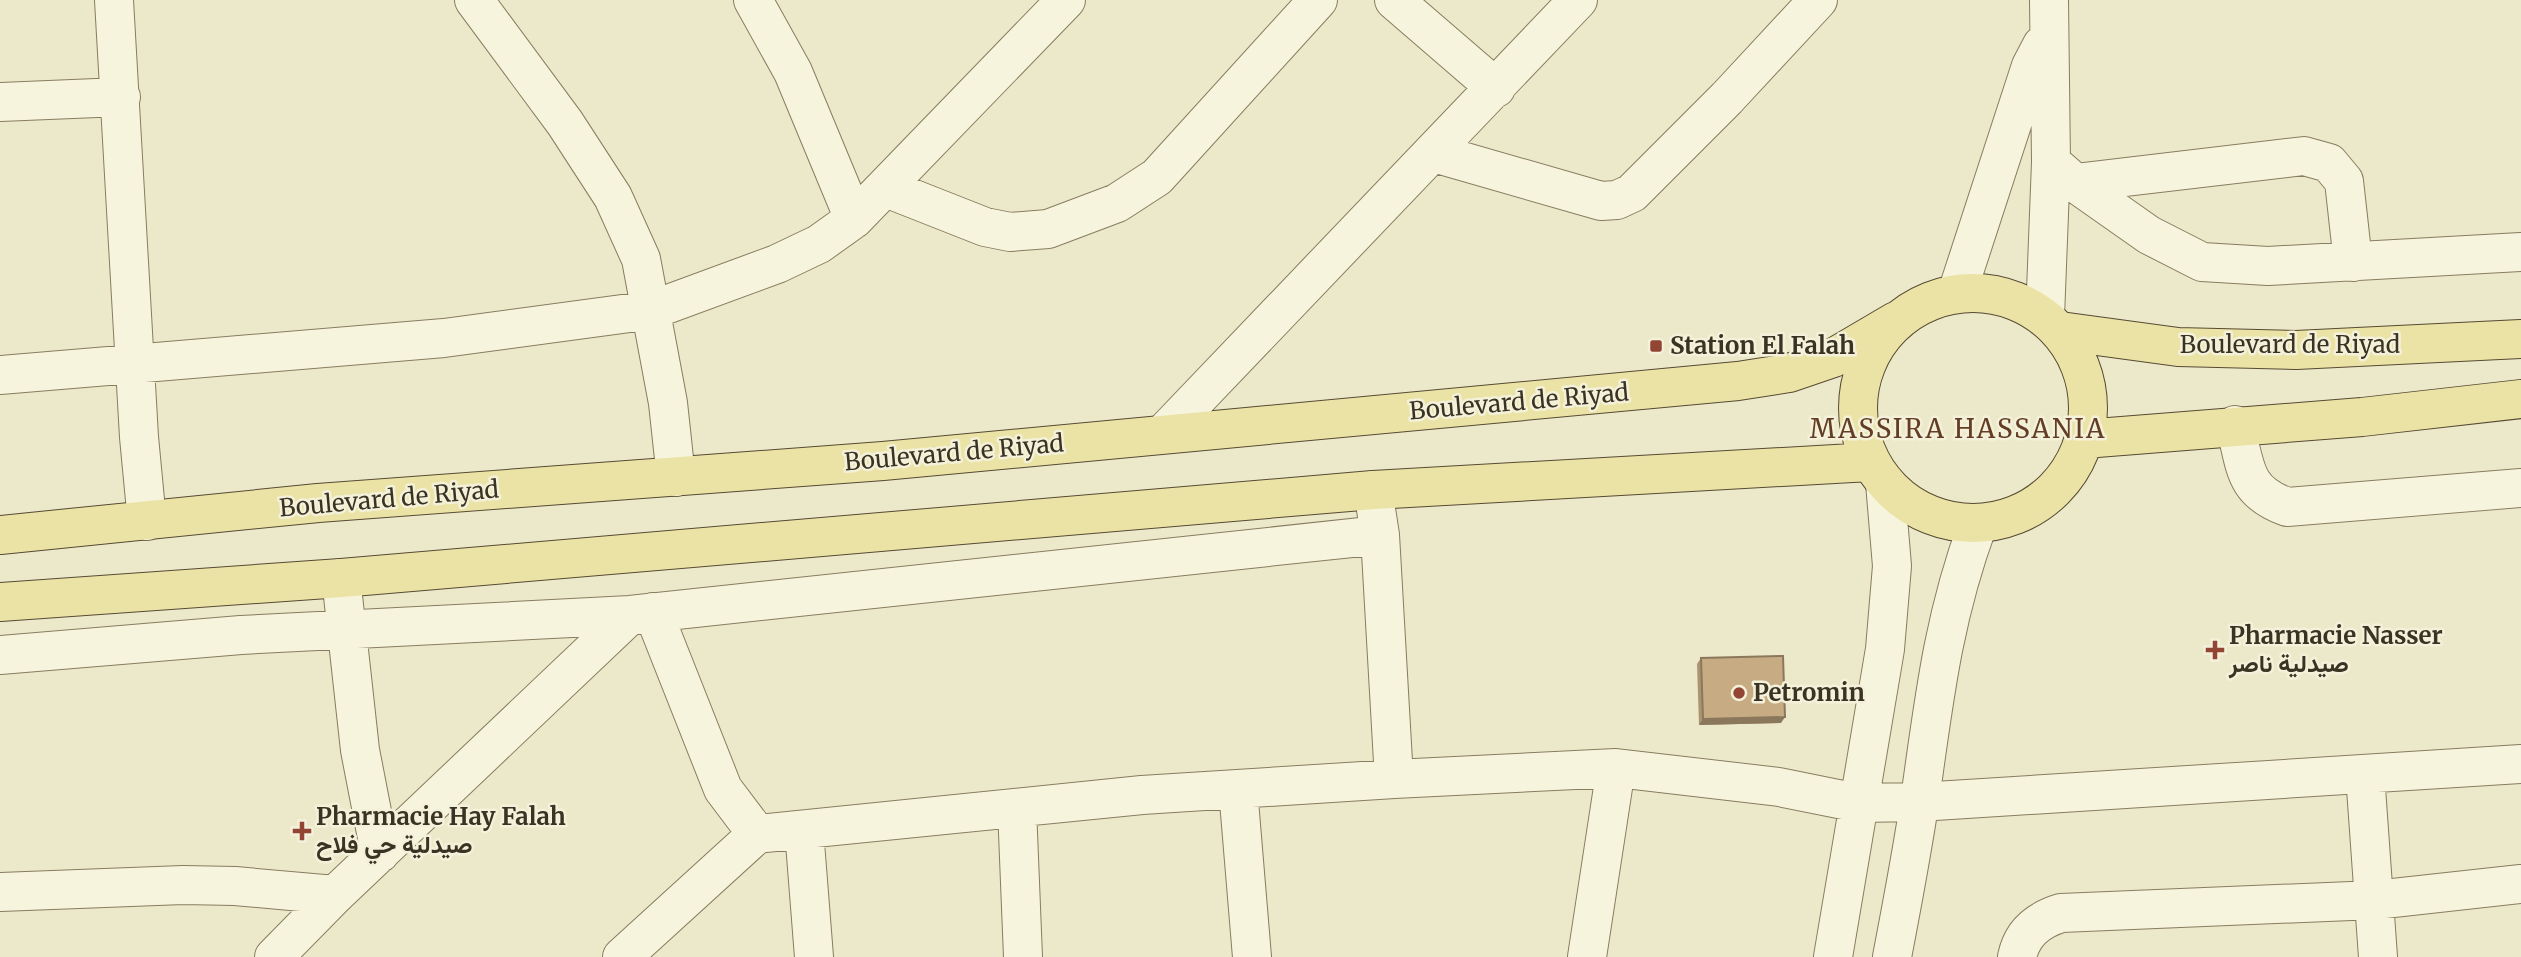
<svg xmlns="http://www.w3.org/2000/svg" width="2521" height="957" font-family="Merriweather,Vazirmatn,serif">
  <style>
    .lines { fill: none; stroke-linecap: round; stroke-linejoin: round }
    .minor-casing { stroke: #887c60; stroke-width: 40 }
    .major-casing { stroke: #564a33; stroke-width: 40 }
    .minor { stroke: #f7f4dd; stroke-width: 38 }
    .major { stroke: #ebe3a6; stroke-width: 38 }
    .wall { fill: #ab9471 }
    .shaded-wall { fill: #8b785c }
    .building { fill: #c7ac83; stroke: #8b785c; stroke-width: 2 }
    .poi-dot { fill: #934534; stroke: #f4f1da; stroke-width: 2.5 }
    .labels { text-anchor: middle; stroke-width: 5; stroke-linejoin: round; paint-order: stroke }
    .street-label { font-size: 24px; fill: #3a3222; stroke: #f4f1da }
    .poi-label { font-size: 24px; font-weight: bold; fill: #3a3222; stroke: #f4f1da; text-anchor: start }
    .neighbourhood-label { font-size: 26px; letter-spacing: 2px; fill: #633d24; stroke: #f4f1da }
  </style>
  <rect width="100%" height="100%" fill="#ece8ca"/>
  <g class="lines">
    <!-- minor casing -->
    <g class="minor-casing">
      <path id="minor" d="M114,0l25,437 8,84
        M474,0l91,123 48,74 28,62 27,144 8,74
        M753,0l40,72 61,147
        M1394,0l102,88
        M0,102l121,-5
        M1434,153l167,48 16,-1 15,-7 95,-95 91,-98
        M2051,162l24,21 74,52 53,27 66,4 253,-14
        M2075,183l229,-27 25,7 15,18 9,81
        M886,188l99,39 25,5 38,-3 69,-26 40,-26 161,-177
        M1957,293l74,-227 11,-21
        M2045,317l6,-155 -2,-162
        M0,375l444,-37 208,-28 125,-46 42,-20 35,-25 212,-219
        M2235,425c11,42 8,66 52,82l234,-19
        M1164,433l414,-433
        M1373,490l7,45 14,244 222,-11 163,19 79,16 61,-1 602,-38
        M341,578l19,172 20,103
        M653,612l70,177 34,45
        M0,655l241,-20 389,-20 750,-80
        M2365,774l13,183
        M1238,789l14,168
        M1017,808l6,149
        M804,830l10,127
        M0,892l183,-7 52,1 100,9
        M274,957l61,-62 295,-280
        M622,957l135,-123 385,-39 252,-16
        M1587,957l29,-189
        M1833,957l52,-308 7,-83 -7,-83
        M1892,957c10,-52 20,-105 28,-158 14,-99 23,-181 58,-275
        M2017,957c5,-24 21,-37 44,-44l314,-13 146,-16"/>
    </g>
    <!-- major casing -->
    <g class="major-casing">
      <path id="major" d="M1858 408a115 115 0 1 1 230 0a115 115 0 1 1-230 0Z
        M2060,331l118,16 118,3 225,-11
        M2084,439l278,-22 159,-18
        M0,535l318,-32 565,-42 855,-80 51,-8 44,-15 63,-37
        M0,602l341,-24 1032,-88 497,-28"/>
    </g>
    <!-- minor -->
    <use href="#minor" class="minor"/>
    <!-- major -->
    <use href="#major" class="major"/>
  </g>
  <!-- wall -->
  <path class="wall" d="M1701,658l80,65 -82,2 -2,-61z"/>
  <!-- shaded-wall -->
  <path class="shaded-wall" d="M1785,717l-4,6 -82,2 4,-6z"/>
  <!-- building -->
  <path class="building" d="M1783,656l2,61 -82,2 -2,-61z"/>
  <!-- markers -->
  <g class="poi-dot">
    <rect x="1649" y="339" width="14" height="14" rx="3.5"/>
    <path d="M2211.5 639.5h7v7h7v7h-7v7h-7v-7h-7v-7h7z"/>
    <circle cx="1739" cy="693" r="7"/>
    <path d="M298.5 820.5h7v7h7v7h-7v7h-7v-7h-7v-7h7z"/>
  </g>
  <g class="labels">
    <!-- street labels -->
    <g class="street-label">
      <text x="2290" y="353">Boulevard de Riyad</text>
      <text transform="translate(1519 402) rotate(-5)" y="8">Boulevard de Riyad</text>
      <text transform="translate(954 453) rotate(-5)" y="8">Boulevard de Riyad</text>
      <text transform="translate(389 499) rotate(-5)" y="8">Boulevard de Riyad</text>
    </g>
    <!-- poi labels -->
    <g class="poi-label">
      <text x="1670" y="354">Station El Falah</text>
      <text x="2229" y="644">Pharmacie Nasser<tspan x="2229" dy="28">صيدلية ناصر</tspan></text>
      <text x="1753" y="701">Petromin</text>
      <text x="316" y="825">Pharmacie Hay Falah<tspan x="316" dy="28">صيدلية حي فلاح</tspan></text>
    </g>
    <!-- neighbourhood labels -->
    <g class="neighbourhood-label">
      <text x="1958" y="438">MASSIRA HASSANIA</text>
    </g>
  </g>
</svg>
